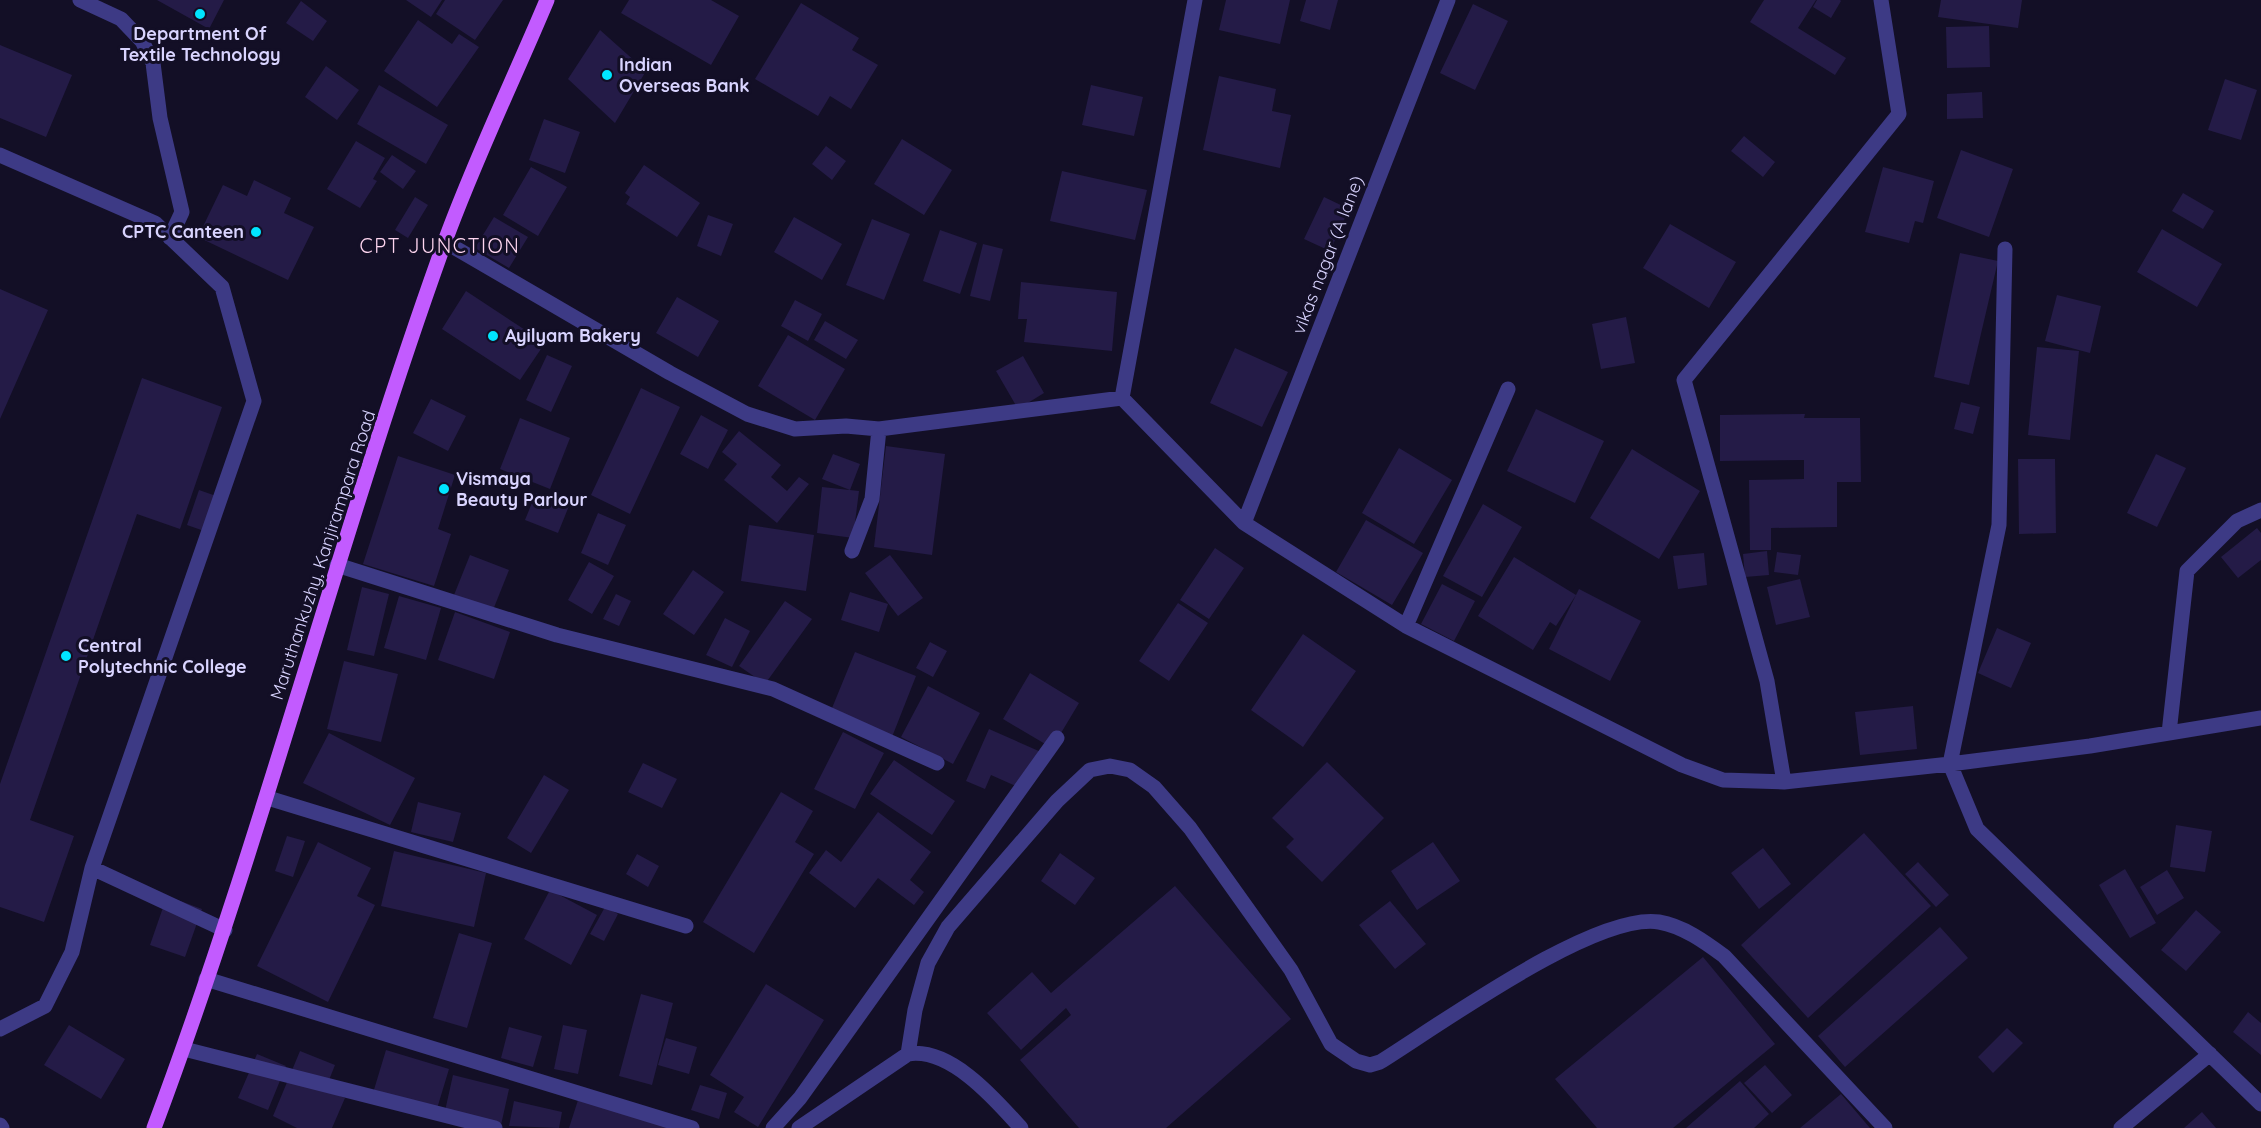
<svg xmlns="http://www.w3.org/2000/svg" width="2261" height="1128" font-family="Quicksand,sans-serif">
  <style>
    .building { fill: #241b47 }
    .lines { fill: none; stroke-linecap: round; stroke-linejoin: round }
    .minor { stroke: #3d3a85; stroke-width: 15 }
    .major { stroke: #c25bff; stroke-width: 15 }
    .poi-dot { fill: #00e5ff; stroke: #130f26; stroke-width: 2 }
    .labels { text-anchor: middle; stroke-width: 6; stroke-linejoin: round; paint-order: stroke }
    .poi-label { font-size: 18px; font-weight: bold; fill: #d9d4ff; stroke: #130f26; text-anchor: start }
    .street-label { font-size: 18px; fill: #d9d4ff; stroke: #130f26 }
    .neighbourhood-label { font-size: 20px; letter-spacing: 1.5px; fill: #ffd6f0; stroke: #130f26 }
  </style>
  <rect width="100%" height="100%" fill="#130f26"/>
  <!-- building -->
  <path class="building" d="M157,0h67l-15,29z
    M406,0h36l-11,17z
    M445,0h58l-28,40 -39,-26z
    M629,0h82l28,16 -28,49 -90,-52z
    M1226,0h64l-10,44 -61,-14z
    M1306,0h32l-8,30 -30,-9z
    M1764,0h52l-18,28 48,30 -11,17 -85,-53z
    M1817,0h23l1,1 -10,17 -18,-11z
    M1941,0h81l-4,28 -80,-11z
    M301,1l26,20 -14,20 -27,-18z
    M801,3l58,35 -7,12 26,15 -27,44 -21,-13 -12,20 -63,-37z
    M1473,4l35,17 -33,69 -35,-17z
    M418,20l34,24 7,-10 20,13 -42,60 -53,-36z
    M1989,26l1,41 -43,1 -1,-41z
    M600,30l46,41 -31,52 -47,-44z
    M0,45l72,30 -26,62 -46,-19z
    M326,66l33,24 -22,30 -32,-23z
    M1219,76l57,13 -4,22 19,4 -11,53 -77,-18z
    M2225,79l32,11 -16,50 -33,-10z
    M379,85l69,40 -22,39 -69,-40z
    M1091,85l52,12 -9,39 -52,-11z
    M1982,92l1,26 -36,1v-25z
    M544,119l36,13 -15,41 -36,-13z
    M1744,136l31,26 -12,15 -32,-26z
    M902,139l50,31 -28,45 -50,-31z
    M356,141l29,17 -12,21 4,2 -17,27 -33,-19z
    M826,146l20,15 -14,19 -20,-16z
    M1961,150l52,19 -24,68 -52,-19z
    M392,155l24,16 -13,18 -23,-17z
    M644,165l56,38 -23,34 -51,-33 4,-7 -5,-4z
    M531,167l36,20 -29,49 -35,-21z
    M1883,167l51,14 -11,42 -8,-2 -6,22 -44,-11z
    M1062,171l85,19 -12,50 -85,-19z
    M254,180l37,18 -7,15 30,14 -26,53 -90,-43 25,-52 24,11z
    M2183,193l31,18 -11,18 -31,-18z
    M415,197l13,8 -20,33 -13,-8z
    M1324,197l25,12 -19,42 -26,-12z
    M708,215l25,9 -12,32 -24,-10z
    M494,217l34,20 -19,31 -34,-20z
    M794,217l48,27 -20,36 -48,-28z
    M872,219l38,15 -26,66 -38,-15z
    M1670,224l66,38 -27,46 -66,-40z
    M2162,229l60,35 -25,43 -60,-35z
    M940,230l37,13 -17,51 -37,-13z
    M983,244l20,5 -13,52 -20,-5z
    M1960,253l38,8 -29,124 -35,-8z
    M1021,282l96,10 -5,59 -88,-9 3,-23h-9z
    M0,289l48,21 -48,109z
    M466,291l79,52 -25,37 -78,-51z
    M2057,295l44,11 -11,47 -45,-12z
    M677,297l42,24 -21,36 -42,-24z
    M795,300l27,14 -14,27 -27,-15z
    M1626,317l9,46 -34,6 -9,-45z
    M825,321l33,19 -12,19 -32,-19z
    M788,335l57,34 -30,51 -57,-34z
    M2037,347l42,4 -9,89 -42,-5z
    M1235,348l53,24 -26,55 -52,-24z
    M547,355l25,11 -21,46 -25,-12z
    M1023,356l21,37 -26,16 -22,-38z
    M142,378l80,29 -42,122 -43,-15 -107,306 44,16 -30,86 -44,-15v-123z
    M641,388l39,19 -50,107 -39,-19z
    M431,399l35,17 -18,35 -35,-18z
    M1961,402l19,5 -7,27 -19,-5z
    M1536,409l68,32 -29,62 -68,-32z
    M1805,414l-1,4h56l1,64h-24v45l-66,1v22h-21l-1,-70 55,-1v-19l-84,1v-46z
    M701,415l27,15 -20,39 -28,-15z
    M520,418l50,20 -20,51 -50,-20z
    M739,431l42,34 -10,12 16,14 12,-14 10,7 -32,39 -53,-43 13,-16 -15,-12z
    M886,446l59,8 -13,101 -58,-8z
    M1399,448l53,32 -38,64 -52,-31z
    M1632,449l68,42 -41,68 -69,-41z
    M833,454l27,10 -10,26 -28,-11z
    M2156,454l30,14 -29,59 -30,-14z
    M398,456l57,19 -17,54 13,5 -17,52 -71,-22z
    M2018,459h37l1,74 -37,1z
    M822,487l37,4 -6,47 -36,-5z
    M199,490l20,7 -12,35 -20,-7z
    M536,493l33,13 -11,27 -33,-13z
    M1483,504l39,23 -40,70 -39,-21z
    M598,513l28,12 -18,40 -27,-12z
    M1366,520l57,33 -31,52 -56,-33z
    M749,525l65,10 -8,56 -65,-10z
    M2257,528l4,5v27l-23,18 -17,-21z
    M1215,548l29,20 -35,51 -29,-19z
    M1767,551l2,24 -24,2 -2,-23z
    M1777,552l24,3 -3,20 -24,-3z
    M1704,553l3,32 -29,4 -5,-33z
    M470,555l39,15 -16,40 -39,-15z
    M890,555l33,43 -25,18 -33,-43z
    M1514,557l62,38 -20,31 -6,-4 -17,28 -55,-34z
    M589,562l25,14 -22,38 -24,-14z
    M693,570l31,22 -30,43 -31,-21z
    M1800,579l10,38 -34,8 -9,-38z
    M1442,584l33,17 -21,40 -33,-17z
    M362,587l27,7 -15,62 -27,-6z
    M1579,589l62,32 -31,60 -61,-32z
    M850,592l38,12 -9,28 -38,-12z
    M616,594l15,7 -12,25 -16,-7z
    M399,596l42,12 -15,52 -42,-12z
    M785,601l27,18 -47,65 -26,-18z
    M1178,603l30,20 -39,58 -30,-20z
    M455,612l55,20 -16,47 -56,-19z
    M725,618l25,13 -18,36 -26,-12z
    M1997,628l34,15 -20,45 -33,-15z
    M1303,634l53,37 -53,76 -52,-37z
    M930,642l17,9 -14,26 -17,-9z
    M855,652l61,24 -24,61 -62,-24z
    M344,661l54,13 -17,68 -54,-13z
    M1030,673l49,30 -27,45 -49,-29z
    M928,686l52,27 -27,51 -52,-27z
    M1913,706l4,43 -57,6 -5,-43z
    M989,729l52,23 -16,38 -34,-15 -6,14 -19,-8z
    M843,732l41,21 -29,56 -41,-20z
    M329,733l86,45 -25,47 -87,-42z
    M894,760l61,41 -23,34 -62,-41z
    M1327,762l57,56 -62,64 -36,-35 8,-8 -22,-21z
    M643,763l34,16 -15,29 -34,-16z
    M544,775l25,15 -38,63 -24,-15z
    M781,792l32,19 -18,31 19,12 -60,99 -51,-31z
    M418,802l43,11 -8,29 -42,-10z
    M878,812l53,40 -21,28 14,12 -10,13 -36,-27 -23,30 -46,-35 17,-23 15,12z
    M2176,825l36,6 -7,41 -35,-5z
    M1864,833l67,73 -123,112 -67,-73z
    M287,836l18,5 -12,36 -18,-6z
    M318,842l53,26 -14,28 18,9 -47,97 -71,-36z
    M1433,842l27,39 -43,29 -26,-39z
    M1763,848l28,36 -32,25 -28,-36z
    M394,851l92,22 -12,54 -93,-21z
    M1060,853l35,25 -20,27 -34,-24z
    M637,854l22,12 -11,21 -22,-13z
    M1918,862l31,33 -13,12 -31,-33z
    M2125,869l31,54 -26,15 -31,-53z
    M2167,870l17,28 -27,17 -17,-28z
    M1175,886l116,133 -125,109h-87l-59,-68 51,-45 -5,-7 -45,42 -34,-37 45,-41 19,21z
    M550,890l47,25 -26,50 -47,-26z
    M167,896l35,13 -17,48 -35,-12z
    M1390,901l36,43 -31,25 -36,-44z
    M605,907l13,7 -14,27 -14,-7z
    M2196,910l25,22 -35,39 -25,-21z
    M1940,927l28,31 -123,109 -27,-31z
    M459,933l33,10 -25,85 -34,-10z
    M1703,957l72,87 -102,84h-76l-42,-49z
    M766,984l58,36 -66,107 -24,-15 10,-15 -34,-22z
    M641,994l32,9 -21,82 -33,-9z
    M2248,1012l13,11v32l-28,-23z
    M69,1025l56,34 -24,40 -57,-34z
    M563,1025l24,5 -9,44 -24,-5z
    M509,1027l33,9 -9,31 -32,-9z
    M2007,1028l16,15 -30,30 -15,-16z
    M666,1038l31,9 -8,27 -31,-9z
    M386,1050l63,19 -13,43 -63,-19z
    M300,1051l35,14 -10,25 20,8 -13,30h-35l-24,-12z
    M257,1054l29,12 -18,44 -30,-12z
    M1765,1065l27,30 -20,18 -28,-30z
    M453,1075l56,14 -8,36 -56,-14z
    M1740,1081l29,33 -15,14h-68z
    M700,1085l27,8 -8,26 -28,-9z
    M1841,1094l29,34h-70z
    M579,1097l93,31h-103z
    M514,1101l48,11 -3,16 -50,-2z
    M2202,1112l14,16h-32z"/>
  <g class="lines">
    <!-- minor -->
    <path class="minor" d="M80,0l41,19 21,22 11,22 7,55 22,94 -12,26
      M0,155l155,68 67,64 32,114 -162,467
      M445,242l225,131 77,41 48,15 51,-3 33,3 243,-31 122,125 162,103 276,139 41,15 61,2 166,-18 27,65 284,275
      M2005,249l-6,276 -49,239 140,-18 171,-28
      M1122,398l73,-398
      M1244,523l204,-523
      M852,551l20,-52 7,-70
      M337,565l220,70 216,54 164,74
      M1406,626l102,-237
      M2169,733l18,-162 50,-50 24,-11
      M1784,782l-17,-101 -83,-301 215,-266 -18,-114
      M268,798l418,128
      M206,979l486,149
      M0,1029l45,-23 27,-54 20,-84 133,62
      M184,1049l311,79
      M908,1054l7,-44 13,-47 20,-36 109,-126 33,-31 20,-4 20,4 24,17 36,41 101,142 40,74 25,17 14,4 10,-3c58,-36 215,-150 279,-140 24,4 46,20 65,34l161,172
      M0,1125l2,3
      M773,1128l27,-30 257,-360
      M799,1128l109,-74c42,-7 87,45 113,74
      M2121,1128l89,-74"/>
    <!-- major -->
    <path class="major" d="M154,1128c109,-291 185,-592 290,-884 30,-83 69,-163 103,-244"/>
  </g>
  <!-- markers -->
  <g class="poi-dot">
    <circle cx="200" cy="14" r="6"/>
    <circle cx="607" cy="75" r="6"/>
    <circle cx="256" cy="232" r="6"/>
    <circle cx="493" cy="336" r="6"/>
    <circle cx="444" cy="489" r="6"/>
    <circle cx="66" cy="656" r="6"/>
  </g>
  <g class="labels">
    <!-- poi labels -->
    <g class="poi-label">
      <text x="200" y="40" text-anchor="middle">Department Of<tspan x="200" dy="21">Textile Technology</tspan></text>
      <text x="619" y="71">Indian<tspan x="619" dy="21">Overseas Bank</tspan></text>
      <text x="244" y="238" text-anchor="end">CPTC Canteen</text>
      <text x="505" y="342">Ayilyam Bakery</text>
      <text x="456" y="485">Vismaya<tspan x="456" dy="21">Beauty Parlour</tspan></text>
      <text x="78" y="652">Central<tspan x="78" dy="21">Polytechnic College</tspan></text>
    </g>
    <!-- street labels -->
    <g class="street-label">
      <text transform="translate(1328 255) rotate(-69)" y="6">vikas nagar (A lane)</text>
      <text transform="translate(323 555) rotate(-72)" y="6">Maruthankuzhy, Kanjirampara Road</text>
    </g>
    <!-- neighbourhood labels -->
    <g class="neighbourhood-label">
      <text x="440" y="253">CPT JUNCTION</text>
    </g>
  </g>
</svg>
